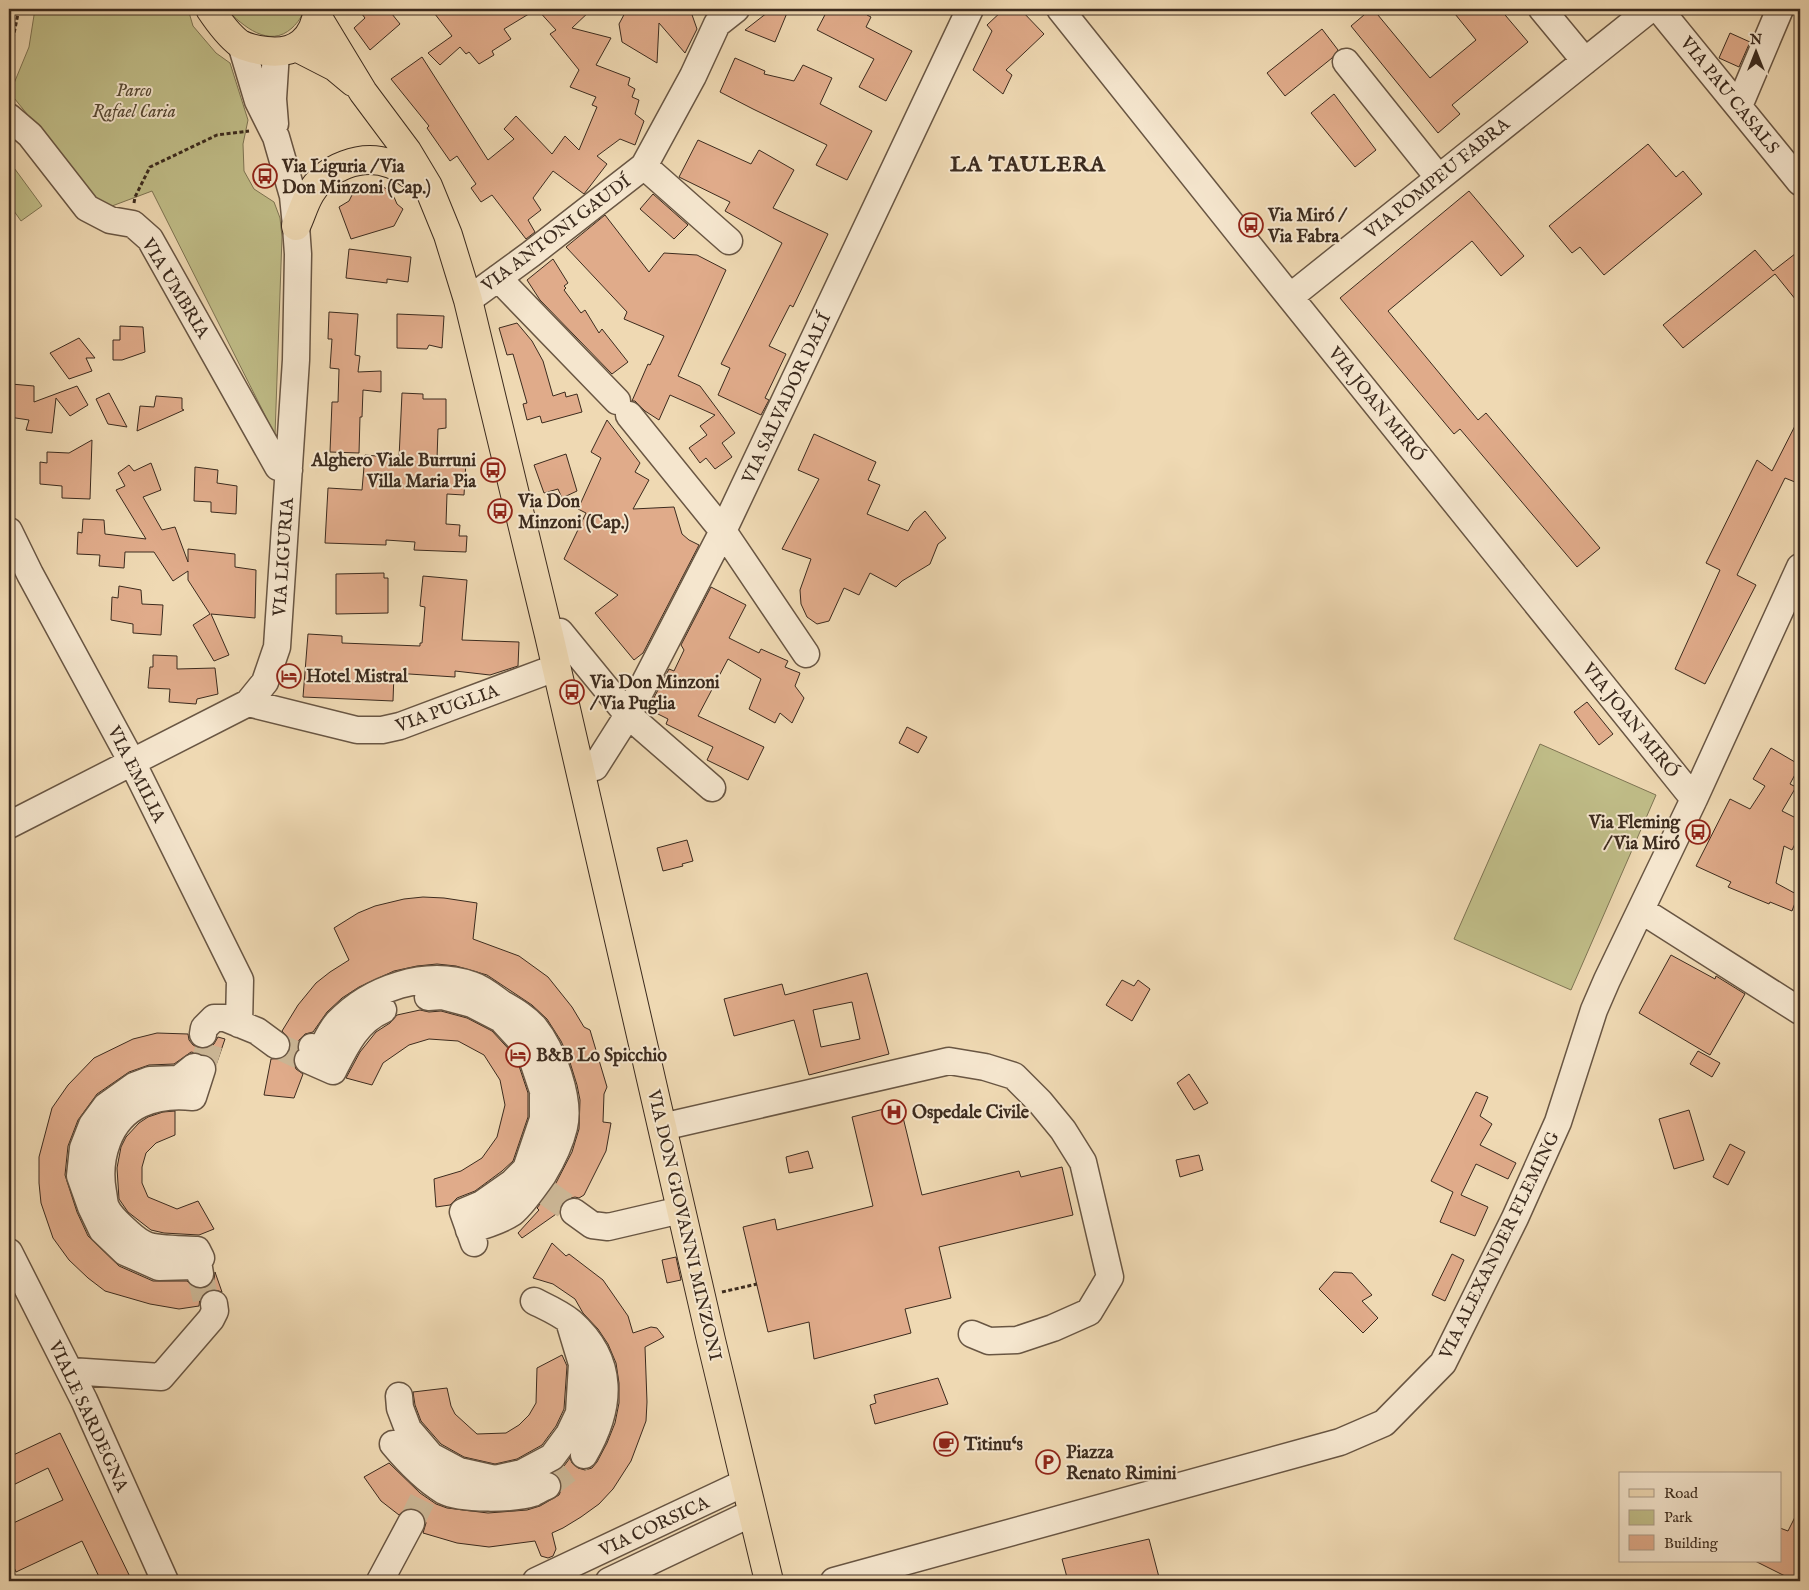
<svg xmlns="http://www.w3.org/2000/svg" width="1809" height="1590" font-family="'IM FELL English',serif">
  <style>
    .green { fill: #c0bd88; stroke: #7e7453 }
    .building { fill: #e0ab8a; stroke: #3c2b1e; fill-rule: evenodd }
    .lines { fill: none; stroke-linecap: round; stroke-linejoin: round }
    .minor-tunnel { stroke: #cbb695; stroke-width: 26; stroke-dasharray: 26 13; stroke-linecap: butt }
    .minor-casing { stroke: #695643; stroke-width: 29 }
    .major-casing { stroke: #3c2b1e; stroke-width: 30 }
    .path { stroke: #3c2b1e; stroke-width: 3; stroke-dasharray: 4 2.5; stroke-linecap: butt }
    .minor { stroke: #f5e6ce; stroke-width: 26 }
    .major { stroke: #efd9b3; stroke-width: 28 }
    .labels { text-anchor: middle; stroke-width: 4; stroke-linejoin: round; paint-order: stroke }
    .park-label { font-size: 18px; font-style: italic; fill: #564833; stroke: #f5e6ce }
    .street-label { font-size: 18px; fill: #3c2b1e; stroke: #f5e6ce }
    .poi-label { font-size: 18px; font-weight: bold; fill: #3c2b1e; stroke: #f5e6ce; text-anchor: start }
    .district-label { font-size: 22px; font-weight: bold; letter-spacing: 1px; fill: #3c2b1e; stroke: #f5e6ce }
  </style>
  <rect width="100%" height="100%" fill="#efd9b3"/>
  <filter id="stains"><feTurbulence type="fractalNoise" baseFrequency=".004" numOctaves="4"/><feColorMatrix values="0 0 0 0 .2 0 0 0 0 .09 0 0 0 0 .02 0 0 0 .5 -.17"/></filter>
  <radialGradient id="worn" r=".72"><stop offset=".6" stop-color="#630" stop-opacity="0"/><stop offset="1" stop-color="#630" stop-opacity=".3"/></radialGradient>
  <!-- green -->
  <path class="green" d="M35,9h153l5,17 23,27 14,10 18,57 -5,24 1,27 10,18 20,13 6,16 2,19 -7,198 -123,-244 -48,18 -94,-116 19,-46z
    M226,9h78c-3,9 -5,12 -12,19 -23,21 -49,-2 -66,-19z
    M9,161l33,45 -21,15 -12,-17z
    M1540,744l116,51 -85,195 -117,-51z"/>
  <!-- building -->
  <path class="building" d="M358,9h30l12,15 -30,26 -16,-22 11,-10z
    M431,9h161l-20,19 39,10 -15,27 34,13 -2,7 7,4 -3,8 7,3 -4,14 9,7 -9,24 -15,-6 -23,17 10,8 -23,30 -31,-23 -20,27 8,12 -13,10 7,12 -9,7 -34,-44 -11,7 -10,-14 5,-4 -19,-28 -7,5 -23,-33 2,-2 -38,-47 31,-22 66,103 26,-21 -10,-10 12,-13 36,38 13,-18 14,14 18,-43 -5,-2 4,-8 -26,-10 9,-17 -29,-36 6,-4 -19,-21 -33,20 7,10 -19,12 2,4 -15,9 -10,-12 -3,2 -6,-7 -20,18 -12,-12 24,-17z
    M627,9h63l7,20 -12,24 -26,-30 -2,40 -35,-21 -3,-18z
    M772,9l15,4 -12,29 -30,-12z
    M828,9h43l-4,6 4,2 -5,10 46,24 -26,50 -27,-14 15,-28 -57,-29z
    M1004,9h16l24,25 -38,36 6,5 -9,19 -30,-24 19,-39 -5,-6z
    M1371,9h2l57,69 46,-38 -25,-31h49l28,33 -76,63 8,9 -22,19 -87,-107z
    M1322,29l16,21 -6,8 -47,38 -18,-23z
    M1730,33l20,9 -11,25 -20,-9z
    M735,58l30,13 -1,3 30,7 9,-16 29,13 -12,26 52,27 -25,49 -31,-15 11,-20 -74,-36 -33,-17z
    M1334,94l42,56 -21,17 -44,-54z
    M698,140l53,24 8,-14 35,20 -21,38 55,26 -35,73 -3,-2 -21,41 17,8 -21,44 4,2 -8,15 -43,-20 12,-27 -9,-4 61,-121 -57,-32 5,-9 -51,-25z
    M1648,144l28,33 7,-6 19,23 -98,81 -24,-28 -8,6 -23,-27z
    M372,184l9,2 6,3 7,8 3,7 6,5 -9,17 -43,13 -12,-32 10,-6 4,-8 9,-7z
    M1469,191l55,65 -23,20 -29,-35 -84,70 90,109 8,-7 114,135 -23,19 -117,-138 -6,5 -114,-136z
    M653,194l35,31 -14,14 -34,-30z
    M605,215l44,57 15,-19 33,2 29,15 -48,106 22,10 35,47 -13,10 10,14 -17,12 -9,-11 -6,5 -11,-15 18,-13 -7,-9 15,-11 -45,-20 -11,25 -14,-9 -10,-10h-3l16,-37 2,1 14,-29 -40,-17 3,-7 -61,-65z
    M349,249l62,8 -3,25 -21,-3v4l-41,-5z
    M1755,250l18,21 27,-21v55l-25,-31 -92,74 -20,-23z
    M553,259l15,24 -4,3 2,2 -2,2 17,23 4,-3 14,23 3,-4 26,33 -16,12 -72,-74 -13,-20z
    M329,312l29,2 -3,41 5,1 -2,16 23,-1v21l-18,-2 -1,27h-2l-1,36 -29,-1 2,-50h6l1,-33 -9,-1 2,-29h-4z
    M397,314l47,2 -2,32 -13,-3 -2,4 -30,-1z
    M517,323l15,18 11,20 10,35 12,-4 1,5 11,-3 5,18 -40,11 -2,-7 -13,4 -4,-16 4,-1 -14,-49 -6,1 -8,-27z
    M120,326l23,1 2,25 -23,8h-9v-20h7z
    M79,338l16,20h-9l6,13 -23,8 -19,-26z
    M11,384l23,2v16l43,-16 11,19 -18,11 -14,-18 -4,35 -26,-3 3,-10 -20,-3v-22h2z
    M109,393l18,34 -19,-3 -12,-25z
    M402,393l21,1v5h23v29l-8,1 -1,30 29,2 -2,34 -17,-1 -1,30 14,1 -1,11h8l-1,16 -52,-2 1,-8 -29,-2v5l-61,-2 3,-55 34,2 3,-35 34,3z
    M156,396l26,2v11l2,1 -47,21 3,-25 14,1z
    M1800,416v68l-15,-6 -48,97 19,10 -51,99 -30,-15 45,-99 -14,-7 51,-103 15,11z
    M607,420l33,43 -5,9 14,8 -16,29 41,-2 8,27 7,6 10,5 -56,108 -9,7 -39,-47 23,-18 -54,-36 22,-46 -8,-4 23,-51 -10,-6z
    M814,434l62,28 -8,18 12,5 -13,29 41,17 6,-10 11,-10 21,27 -8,6 -8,20 -28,17 -6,6 -26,-14 -11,22 -15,-7 -15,33 -12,3 -10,-7 -6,-13 -1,-14 11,-31 -29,-10 37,-70 -21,-9z
    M92,440l-2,59 -28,-1v-12l-22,-2v-22l7,1v-11l22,1z
    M566,454l11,37 -15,7 -4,-9 -14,4 -10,-28z
    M151,463l10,27 -18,7 19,33 13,-3 13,35v-13l47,5v13l21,3 -1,48 -44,-4 18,41 -15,6 -21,-36 17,-11 -22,-34v-9l-15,10 -19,-29h-29l-1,16 -25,-2 1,-11 -23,-1 1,-22 4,1 1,-14 21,1 1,14 41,5 -30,-49 9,-4 -7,-13 11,-8 5,6z
    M195,467l23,3 -1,13 20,3 -1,28 -25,-2v-10l-17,-1z
    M384,573v5h4v35l-52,1v-40z
    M423,576l44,4 -5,60 57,2 -1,24 -28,9 -35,-4v6l-61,-4 -1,28 -90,-4 5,-63 34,2v7l78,3v-3h2l3,-36 -5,-1z
    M119,586l22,4 1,14 21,1 -2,30 -28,-2v-9l-22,-4 1,-23 6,1z
    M711,587l35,18 -17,33 30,15 2,-4 27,12 -3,6 15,6 -5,13 9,12 -12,25 -12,-10 -5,10 -26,-14 12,-30 -33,-20 -30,57 66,31 -16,33 -41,-20 6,-13 -47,-23 2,-5 -20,-10 21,-40 5,2 10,-21 -3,-5z
    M153,655l24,1v13l38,-1 3,26 -21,5 -1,5 -27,-2 1,-13 -22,-1 2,-21h3z
    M1587,702l26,32 -14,11 -25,-33z
    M907,727l20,10 -9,16 -19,-10z
    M1771,748l29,17 -10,19 6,3 -14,24 18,9v14l-8,16 -8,-4 -8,37 22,12 -6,16 -22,-9 -1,2 -41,-17 3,-5 -35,-16 34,-67 20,10 15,-23 -12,-7z
    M687,840l6,21 -11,3 1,2 -20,5 -6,-23z
    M423,897l21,1 33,5 -4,36 46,17 29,21 24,30 12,20 6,3 17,57 -3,7 -1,28 8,1 -5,28 -22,44 -5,3 -4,-1 -8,2 -5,5 -3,8 -37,26 -4,-5 21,-23 -2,-2 19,-25 16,-31 7,-23 1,-29 -3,-15 -9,-29 -7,-15 -14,-22 -15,-14 -45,-30 -31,-9 -19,-2 -20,2 -23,5 -35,16 -17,11 -15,14 -14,20 -8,2 -6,6 -1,10 -4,4 -1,7 3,8 7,5 -9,24 -30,-3 7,-36 11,-1 6,-5 3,-6 -2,-8 -7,-8 16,-26 18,-22 14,-11 19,-12 -15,-32 24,-15 17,-7 29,-7z
    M1671,955l44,24 1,-3 29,18 -35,61 -71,-42z
    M867,973l22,81 -80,21 -15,-55 -60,16 -10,-37 58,-15 3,11zM852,1002l8,37 -39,8 -8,-37z
    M1122,980l12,6 4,-6 12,9 -18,32 -26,-16z
    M420,1010l9,2 12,-1 26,7 25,13 24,26 12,36v24l-15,44 -11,10 -27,20 -18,7 -7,7 -14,2 -2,-28 27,-8 21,-13 15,-21 8,-32 -5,-25 -16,-25 -26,-14 -29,-2 -20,6 -26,18 -11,22 -26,-7 14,-26 16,-20 14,-9 7,-8z
    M157,1033l31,1 1,6 4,5 8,4 8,-1 5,-4 4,-7 7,2 -9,26 -3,-6 -6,-4 -16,-3 -17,12 -25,1 -20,7 -32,22 -19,26 -10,26 -3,29 12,37 11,24 31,30 34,15h34l7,7 8,1 8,-4 4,-5 1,-8 7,20 -11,-3 -6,3 -5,6 -1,8 -20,3 -29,-5 -45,-13 -17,-13 -19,-18 -16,-22 -12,-35 -2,-20v-26l13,-49 16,-23 26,-27 39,-19z
    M1698,1051l22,12 -8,14 -22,-13z
    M1189,1074l19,29 -14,7 -17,-27z
    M1476,1092l12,5 -8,19 12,8 -12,21 36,18 -8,16 -32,-15 -15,31 27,12 -13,29 -35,-14 13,-30 -22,-11z
    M900,1105l22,90 97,-24 2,6 41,-10 11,48 -134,32 12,51 -46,11 6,24 -97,26 -5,-37 -41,10 -25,-105 32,-8 2,11 96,-24 -21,-89z
    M1689,1110l15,50 -30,9 -15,-50z
    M175,1111v24l-19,8 -10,10 -4,14v16l6,14 29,12 21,-8 16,28 -15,6 -35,-2 -13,-3 -23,-18 -9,-13 -2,-31 4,-21 5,-10 13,-14 9,-6 15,-5z
    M1730,1144l15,8 -17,33 -15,-8z
    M808,1151l5,17 -24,5 -3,-16z
    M1199,1155l4,15 -23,7 -4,-17z
    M552,1243l14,13 3,-2 34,26 25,36 5,17 18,-6 6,1 7,9 -19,10 2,55 -1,19 -15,40 -18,28 -14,15 -18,13 -18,11 -11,5 4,16 -3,7 -5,2 -7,-2 -6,-15 -46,6 -32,-4 -34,-10 3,-10 -3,-8 -5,-5 -7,-2 -7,2 -5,5 -18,-14 -17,-24 25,-14 31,30 16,11 11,4 41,5 39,-3 13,-4 19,-11 3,-7 -1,-7 -7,-8 10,-7 6,-8 2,5 6,5 7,2 7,-2 5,-6 10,-19 8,-20 4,-20v-20l-3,-20 -8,-19 -10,-15 -15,-16 -8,-14 -22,-15 -20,-6z
    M1452,1254l12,6 -19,41 -13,-6z
    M676,1257l5,23 -14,3 -5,-23z
    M1334,1272l18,1 20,22 -10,6 16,17 -15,15 -44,-44z
    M562,1355l5,11 -3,43 -8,17 -14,19 -25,14 -22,5 -31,-7 -23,-13 -20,-23 -6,-16 -2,-13 34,-4 4,18 4,8 22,20 29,-1 13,-8 10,-10 7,-12 1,-35z
    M938,1378l10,26 -73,20 -5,-19 6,-2 -2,-8z
    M60,1433l72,148h-31l-19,-40 -66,31 -7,-16v-31l54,-25 -15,-32 -39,19v-30z
    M1800,1507v62l-5,12 -40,-20h25v-33l8,3z
    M1149,1539l11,42h-92l-6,-22z"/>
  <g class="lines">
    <!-- minor-tunnel -->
    <path class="minor-tunnel" d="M276,1045l32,15
      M202,1069l10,-33
      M544,1191l30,21
      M200,1274l7,31
      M547,1486l21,-16 16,-15
      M411,1523l16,-33"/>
    <!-- minor casing -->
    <g class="minor-casing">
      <path id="minor" d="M1060,9l230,288 404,502
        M1542,9l43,52
        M1659,9l141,173
        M1346,62l92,115
        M1739,106l41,-97
        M9,117l21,18 57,73 23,12 23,4 17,15 128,228 11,3
        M275,124l-2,-25 3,-47
        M644,166l85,75
        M498,278l119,123
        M1290,297l360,-288
        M468,300l63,-46 113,-88 49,-90 24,-52 19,-15
        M629,415l94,116 83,123
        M9,531l21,43 103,190 107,216 -1,44
        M549,635l11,-3 68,83 84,73
        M248,703l109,27h25l18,-4 155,-58
        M581,771l14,-4 33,-52 95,-184 247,-522
        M9,825l239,-122 17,-21 12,-35 19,-287 2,-106 -2,-28 -3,-30 -17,-59 -18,-36 -17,-57
        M1641,910l159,101
        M428,997l14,-1 30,8 29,15 28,30 14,42v28l-17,50 -14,14 -30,21 -19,8 11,31
        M203,1034l1,-6 10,-10h11l32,13 19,14
        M312,1047l8,5c5,-9 10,-21 17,-29 33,-35 89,-54 135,-38 10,3 21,12 29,18 12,7 25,14 34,25 17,21 36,71 29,99 -4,17 -12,33 -21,48 -7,10 -22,31 -31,38 -12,8 -29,13 -43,17
        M308,1060l25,11c12,-24 24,-50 50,-61
        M194,1067l-15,12 -29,1 -16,6 -28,20 -14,19 -9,23 -3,28 11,31 11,23 23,22 34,15 35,-1 5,2 1,6
        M662,1127l287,-66 36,6 29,9 26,26 23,28 20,32 27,115 -21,35 -36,16 -36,12 -28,1 -17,-7
        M574,1212l18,13 16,2 73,-17
        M9,1252l75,148 81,181
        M201,1258l-4,-8c-13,-1 -42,0 -53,-6 -9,-4 -34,-27 -38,-37 -2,-4 -2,-10 -3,-15 -6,-33 5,-73 38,-88 17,-8 34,-9 52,-7l9,-28
        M534,1301c12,6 26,12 37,21 44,39 41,85 13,133
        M70,1371l91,6 50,-58 4,-8 -1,-7
        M399,1396l1,12 8,21 23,27 28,15 36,8 27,-6 30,-16 17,-23 10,-21 3,-49 -13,-43
        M393,1444c15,18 31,35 51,47 17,9 71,8 89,2 4,-2 9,-5 14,-7
        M380,1581l31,-58
        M536,1581l208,-98
        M609,1581l143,-68
        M834,1581l506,-139 44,-19 59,-60 72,-145 43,-96 36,-112 13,-30 87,-181 106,-232"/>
    </g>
    <!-- major casing -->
    <g class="major-casing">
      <path id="major" d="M210,9c8,12 18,26 30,35 8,4 18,6 26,7 30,4 48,-12 52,-42
        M317,16l46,76 44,59 21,35 20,49 20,65 81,335 162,705 58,241
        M296,47l39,20 18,15
        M296,226c5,-10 8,-22 14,-32 15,-27 52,-41 81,-30 12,4 23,13 33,20"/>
    </g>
    <!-- path -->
    <path class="path" d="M9,58l10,-49
      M134,203l1,-6 15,-30 67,-32 32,-4
      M722,1292l35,-8"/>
    <!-- minor -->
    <use href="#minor" class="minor"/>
    <!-- major -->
    <use href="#major" class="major"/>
  </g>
  <!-- icons -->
  <defs>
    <g id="bus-ring" transform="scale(1.25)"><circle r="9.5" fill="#f5e6ce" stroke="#8f2418" stroke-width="1.5"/><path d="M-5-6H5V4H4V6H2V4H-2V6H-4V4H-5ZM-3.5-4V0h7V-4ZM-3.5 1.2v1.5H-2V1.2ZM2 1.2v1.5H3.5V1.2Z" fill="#8f2418"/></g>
    <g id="hotel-ring" transform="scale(1.25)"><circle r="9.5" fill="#f5e6ce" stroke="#8f2418" stroke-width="1.5"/><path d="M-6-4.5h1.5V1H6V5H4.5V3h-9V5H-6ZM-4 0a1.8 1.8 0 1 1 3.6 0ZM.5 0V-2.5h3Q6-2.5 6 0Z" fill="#8f2418"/></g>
    <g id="hospital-ring" transform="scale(1.25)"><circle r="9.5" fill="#f5e6ce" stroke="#8f2418" stroke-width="1.5"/><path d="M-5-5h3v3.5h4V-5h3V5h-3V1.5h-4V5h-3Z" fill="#8f2418"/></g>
    <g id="cafe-ring" transform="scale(1.25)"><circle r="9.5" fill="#f5e6ce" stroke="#8f2418" stroke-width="1.5"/><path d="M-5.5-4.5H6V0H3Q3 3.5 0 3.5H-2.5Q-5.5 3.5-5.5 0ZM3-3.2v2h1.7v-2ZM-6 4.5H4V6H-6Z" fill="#8f2418"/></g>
    <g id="parking-ring" transform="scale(1.25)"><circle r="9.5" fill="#f5e6ce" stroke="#8f2418" stroke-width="1.5"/><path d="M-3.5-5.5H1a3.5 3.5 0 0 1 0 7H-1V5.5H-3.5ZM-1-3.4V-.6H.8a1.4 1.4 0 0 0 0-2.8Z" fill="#8f2418"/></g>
  </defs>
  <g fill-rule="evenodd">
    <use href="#bus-ring" x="265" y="176"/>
    <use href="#bus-ring" x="1251" y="225"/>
    <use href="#bus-ring" x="493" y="470"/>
    <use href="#bus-ring" x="500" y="511"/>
    <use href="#hotel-ring" x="289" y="676"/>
    <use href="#bus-ring" x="572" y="692"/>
    <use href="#bus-ring" x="1698" y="832"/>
    <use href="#hotel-ring" x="518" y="1055"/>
    <use href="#hospital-ring" x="894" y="1112"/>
    <use href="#cafe-ring" x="946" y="1444"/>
    <use href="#parking-ring" x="1048" y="1462"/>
  </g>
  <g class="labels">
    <!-- park labels -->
    <g class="park-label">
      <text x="134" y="96">Parco<tspan x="134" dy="21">Rafael Caria</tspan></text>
    </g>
    <!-- street labels -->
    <g class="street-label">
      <text transform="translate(1730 95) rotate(51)" y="6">VIA PAU CASALS</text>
      <text transform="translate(1437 178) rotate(-39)" y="6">VIA POMPEU FABRA</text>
      <text transform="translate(556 233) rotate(-37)" y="6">VIA ANTONI GAUDÍ</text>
      <text transform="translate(176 288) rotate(59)" y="6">VIA UMBRIA</text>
      <text transform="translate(786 398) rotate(-65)" y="6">VIA SALVADOR DALÍ</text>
      <text transform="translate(1377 404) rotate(51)" y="6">VIA JOAN MIRÓ</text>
      <text transform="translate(283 557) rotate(-86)" y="6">VIA LIGURIA</text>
      <text transform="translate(447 708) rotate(-20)" y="6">VIA PUGLIA</text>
      <text transform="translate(1631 720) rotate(51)" y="6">VIA JOAN MIRÓ</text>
      <text transform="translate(137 774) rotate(63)" y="6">VIA EMILIA</text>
      <text transform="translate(685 1225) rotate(77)" y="6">VIA DON GIOVANNI MINZONI</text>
      <text transform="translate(1499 1245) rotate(-64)" y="6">VIA ALEXANDER FLEMING</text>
      <text transform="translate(89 1416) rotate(65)" y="6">VIALE SARDEGNA</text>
      <text transform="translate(654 1526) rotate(-25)" y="6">VIA CORSICA</text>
    </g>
    <!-- poi labels -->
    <g class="poi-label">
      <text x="282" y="172">Via Liguria / Via<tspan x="282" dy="21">Don Minzoni (Cap.)</tspan></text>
      <text x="1268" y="221">Via Miró /<tspan x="1268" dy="21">Via Fabra</tspan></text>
      <text x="476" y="466" text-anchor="end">Alghero Viale Burruni<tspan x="476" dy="21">Villa Maria Pia</tspan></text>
      <text x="518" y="507">Via Don<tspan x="518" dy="21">Minzoni (Cap.)</tspan></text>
      <text x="306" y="682">Hotel Mistral</text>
      <text x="590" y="688">Via Don Minzoni<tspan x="590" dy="21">/ Via Puglia</tspan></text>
      <text x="1680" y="828" text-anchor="end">Via Fleming<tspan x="1680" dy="21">/ Via Miró</tspan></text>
      <text x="536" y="1061">B&amp;B Lo Spicchio</text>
      <text x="912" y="1118">Ospedale Civile</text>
      <text x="964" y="1450">Titinu‘s</text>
      <text x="1066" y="1458">Piazza<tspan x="1066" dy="21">Renato Rimini</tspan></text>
    </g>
    <!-- district labels -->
    <g class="district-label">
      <text x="1028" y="171">LA TAULERA</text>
    </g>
  </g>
  <!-- margin -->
  <rect width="1809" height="1590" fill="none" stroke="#efd9b3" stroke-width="30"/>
  <rect x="10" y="10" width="1789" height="1570" fill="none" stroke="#3c2b1e" stroke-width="2.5"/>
  <rect x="15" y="15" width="1779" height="1560" fill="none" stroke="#3c2b1e"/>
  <!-- legend -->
  <rect x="1619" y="1472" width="162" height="90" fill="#f5e6ce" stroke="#ab9b88"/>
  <rect x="1629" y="1489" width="25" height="8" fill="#efd9b3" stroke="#ab9b88"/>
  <text x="1664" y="1498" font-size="15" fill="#3c2b1e">Road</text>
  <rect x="1629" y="1510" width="25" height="15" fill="#c0bd88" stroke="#ab9b88"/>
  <text x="1664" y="1522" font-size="15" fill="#3c2b1e">Park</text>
  <rect x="1629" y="1535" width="25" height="15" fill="#e0ab8a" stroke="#ab9b88"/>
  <text x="1664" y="1548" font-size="15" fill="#3c2b1e">Building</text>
  <!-- north arrow -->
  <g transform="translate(1756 52)" stroke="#f5e6ce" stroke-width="4" paint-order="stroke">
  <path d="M0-4L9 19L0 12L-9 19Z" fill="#3c2b1e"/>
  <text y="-8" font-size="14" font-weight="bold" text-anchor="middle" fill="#3c2b1e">N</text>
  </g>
  <rect width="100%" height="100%" filter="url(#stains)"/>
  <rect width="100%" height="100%" fill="url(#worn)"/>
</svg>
